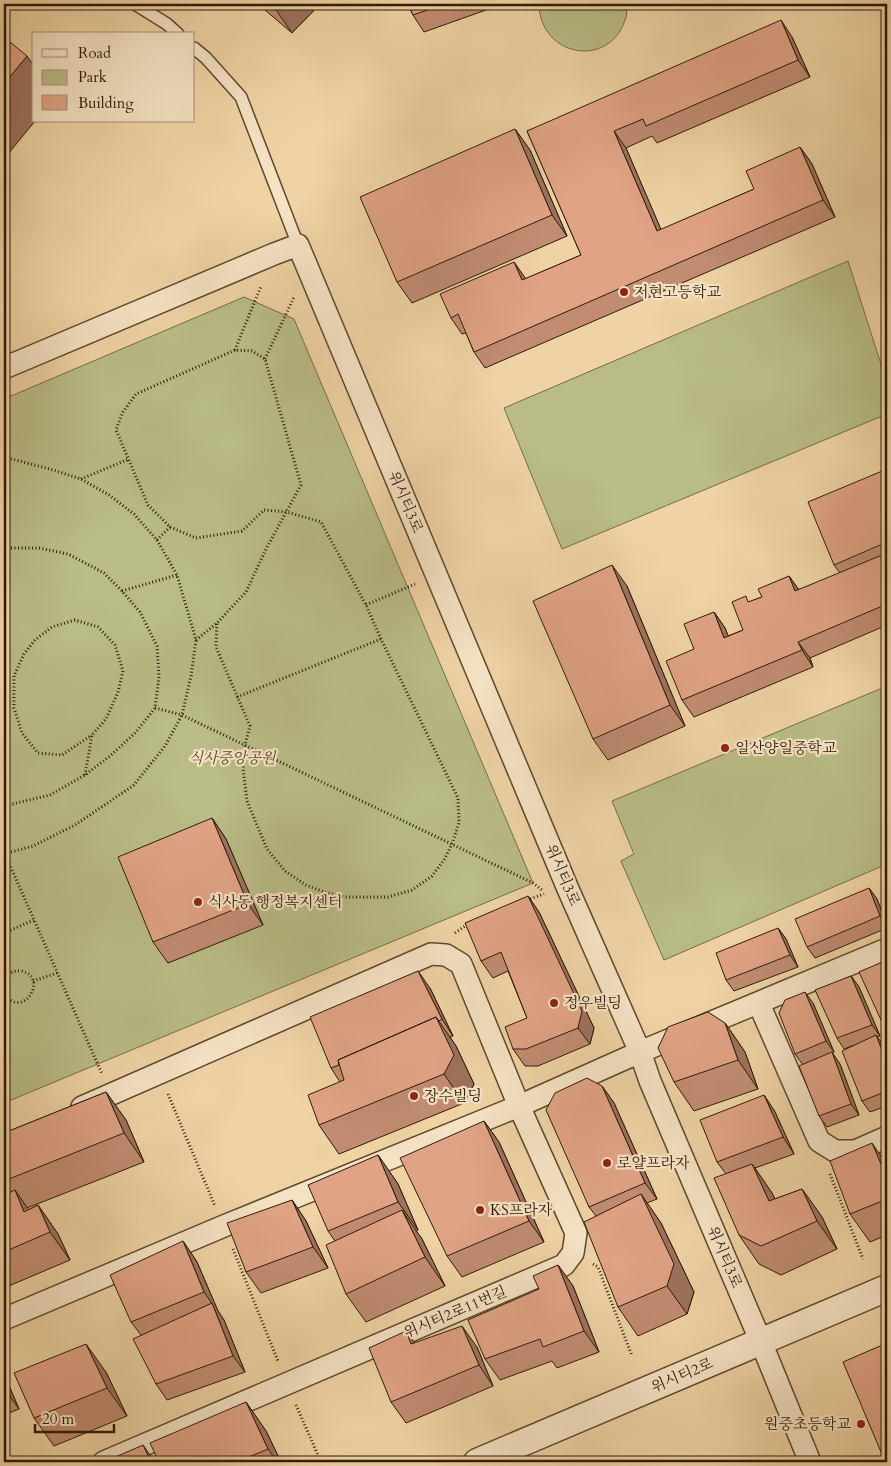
<svg xmlns="http://www.w3.org/2000/svg" width="891" height="1466" font-family="Cardo,'Noto Serif KR',serif">
  <style>
    .green { fill: #b9bc86; stroke: #746c46 }
    .lines { fill: none; stroke-linecap: round; stroke-linejoin: round }
    .service-casing { stroke: #5e492e; stroke-width: 14 }
    .minor-casing { stroke: #5e492e; stroke-width: 24 }
    .tertiary-casing { stroke: #5e492e; stroke-width: 29 }
    .path { stroke: #2e1b07; stroke-width: 3; stroke-dasharray: 1 2.5; stroke-linecap: butt }
    .service { stroke: #f5e2c4; stroke-width: 11 }
    .minor { stroke: #f5e2c4; stroke-width: 21 }
    .tertiary { stroke: #f5e2c4; stroke-width: 26 }
    .wall { fill: #c18c72; stroke: #2e1b07 }
    .shaded-wall { fill: #9d725d; stroke: #2e1b07 }
    .building { fill: #e0a385; stroke: #2e1b07 }
    .poi-dot { fill: #8f2418; stroke: #f5e2c4; stroke-width: 2 }
    .labels { text-anchor: middle; stroke-width: 4.5; stroke-linejoin: round; paint-order: stroke }
    .poi-label { font-size: 15px; fill: #2e1b07; stroke: #f5e2c4; text-anchor: start }
    .street-label { font-size: 15px; fill: #2e1b07; stroke: #f5e2c4 }
    .park-label { font-size: 15px; font-style: italic; fill: #584b2d; stroke: #f5e2c4 }
  </style>
  <rect width="100%" height="100%" fill="#efd3a4"/>
  <filter id="stains"><feTurbulence type="fractalNoise" baseFrequency=".004" numOctaves="4"/><feColorMatrix values="0 0 0 0 .2 0 0 0 0 .09 0 0 0 0 .02 0 0 0 .5 -.17"/></filter>
  <radialGradient id="worn" r=".72"><stop offset=".6" stop-color="#630" stop-opacity="0"/><stop offset="1" stop-color="#630" stop-opacity=".3"/></radialGradient>
  <!-- green -->
  <path class="green" d="M539,4h88v1c0,5 0,11 -2,15 -16,49 -85,37 -86,-16z
    M848,261l39,122v31l-325,135 -58,-141z
    M244,297l50,22 239,564 -529,220v-704z
    M887,686v178l-223,96 -43,-99 13,-7 -22,-53z"/>
  <g class="lines">
    <!-- service casing -->
    <g class="service-casing">
      <path id="service" d="M135,4l32,20 11,10
        M194,48l12,10 35,39 57,148"/>
    </g>
    <!-- minor casing -->
    <g class="minor-casing">
      <path id="minor" d="M4,368l270,-114 24,-9 270,644 72,163 10,29 111,261 49,120
        M759,1004l60,137 16,10h20l32,-14
        M82,1107l349,-153 15,1 15,9 58,142 57,127 -3,20 -9,12 -460,197
        M4,1319l220,-93 295,-120 121,-54 247,-103"/>
    </g>
    <!-- tertiary casing -->
    <g class="tertiary-casing">
      <path id="tertiary" d="M477,1462l410,-174"/>
    </g>
    <!-- path -->
    <path class="path" d="M235,350l26,-64
      M265,359l29,-62
      M4,457l46,12 31,10 28,16 25,19 23,26 20,35 19,65 -5,36 -9,39 -17,31 -31,39 -59,40 -42,21 -29,8
      M81,479l48,-20
      M157,540l13,-13
      M4,548h35l29,6 36,19 18,18 18,21 17,34 2,31 -4,31 -19,24 -26,24 -25,19 -35,20 -46,11
      M122,591l55,-16
      M366,605l49,-21
      M196,640l21,-17 29,-31 20,-43 35,-64 -36,-126 -13,-8 -17,-1 -99,44 -13,18 -7,18 32,75 22,22 26,11 46,-7 22,-21 23,2 34,10 45,83 15,34 77,159 1,25 -7,21 -8,16 -12,16 -20,14 -24,7h-43l-21,-5 -18,-7 -21,-14 -18,-22 -20,-48 -4,-33 2,-23 5,-19 -34,-79 1,-24
      M237,697l144,-58
      M155,708l27,7 351,168 9,7
      M85,775l7,-40 14,-16 12,-27 5,-21 -8,-26 -17,-18 -23,-7 -23,7 -17,13 -11,14 -10,22v32l8,25 16,20 24,2 30,-20
      M5,854l97,220
      M527,900l17,-6
      M4,933l30,-13
      M455,933l13,-9
      M4,980c4,-6 9,-10 17,-9 29,5 2,51 -17,22
      M33,981l24,-8
      M4,1032l5,12 -5,2
      M168,1094l47,112
      M830,1174l33,85
      M233,1249l45,112
      M593,1264l5,3 34,89
      M296,1405l25,57"/>
    <!-- service -->
    <use href="#service" class="service"/>
    <!-- minor -->
    <use href="#minor" class="minor"/>
    <!-- tertiary -->
    <use href="#tertiary" class="tertiary"/>
  </g>
  <!-- wall -->
  <path class="wall" d="M258,4h62l-28,29z
    M408,4h95l-79,28 -11,-17z
    M792,37l18,40 -153,66 -5,-7 -26,12 35,82 93,-41 46,-42 12,17 23,53 -350,151 -11,-16 -8,-19 -4,1 -11,-16 63,-56 11,17 56,-24 -54,-124z
    M515,129l15,21 37,86 -155,67 -15,-21z
    M887,469v156l-77,33 3,9 -119,50 -12,-17 12,-51 20,-37 11,16 3,8 15,-6 6,-28 13,-5 27,-21 10,14 41,-17 -6,-8z
    M627,586l58,140 -77,34 -15,-21z
    M212,818l14,21 37,86 -95,38 -15,-21z
    M869,888l8,11 10,26v3l-72,30 -8,-11z
    M528,896l11,16 55,116 -4,16 -52,22h-13l-12,-17 14,-31 -19,-47 -15,7 -12,-17z
    M778,928l8,11 12,28 -64,24 -8,-11z
    M887,960v70l-5,-8z
    M851,976l8,11 21,49 -3,1 7,9 3,8v52l-17,6 -8,-11 -8,-56 -10,4 -7,-11z
    M430,988l23,48 -3,1 6,9 18,38 -10,19 -125,51 -20,-29 21,-43 -9,-14z
    M813,1003l21,49 -2,1 8,11 19,51 -32,12 -8,-11 -16,-51 -8,-11z
    M725,1023l20,29 13,37 -64,22 -20,-29z
    M602,1086l12,17 43,96 -10,4 14,20 33,69 -7,22 -49,22 -20,-29 -22,-91 -7,-9z
    M106,1092l20,28 18,42 -117,46 1,2 10,-5 20,29 12,26 -66,28v-155z
    M764,1095l11,17 19,42 -39,14 17,25 3,6 27,-10 20,28 15,32 -56,26 -22,-11 -20,-29 -13,-61 -9,-12z
    M484,1121l15,21 45,100 -82,35 -15,-21z
    M378,1155l20,29 20,46 -2,1 6,8 23,47 -79,36 -20,-28 -11,-53 -7,-10z
    M887,1165v70l-17,7 -20,-28z
    M292,1200l14,21 22,47 -67,25 -15,-21z
    M183,1241l14,21 21,49 6,9 21,52 -78,28 -11,-16 -15,-49 -10,-13z
    M558,1265l15,21 26,66 -42,16 -5,-7 -52,19 -15,-21z
    M406,1331l8,12 63,4 16,39 -87,37 -15,-21z
    M887,1343v118l-6,-9z
    M106,1372l21,44 -73,30 -20,-28z
    M4,1374l15,35 -15,6z
    M246,1402l20,29 15,31h-122z"/>
  <!-- shaded-wall -->
  <path class="shaded-wall" d="M272,4h48l-28,29z
    M781,20l11,17 18,40 -12,-17z
    M27,56l7,10v55h1l-31,38v-75z
    M515,129l15,21 37,86 -15,-21z
    M614,131l12,17 43,100 -12,-17z
    M800,147l12,17 23,53 -12,-17z
    M514,262l12,17 -4,1z
    M612,565l15,21 58,140 -15,-21z
    M789,576l12,17 -6,-2z
    M714,612l11,16 11,26 -12,-16z
    M798,642l12,16 3,9 -11,-17z
    M212,818l14,21 37,86 -15,-21z
    M869,888l8,11 10,27 -7,-10z
    M528,896l11,16 55,116 -4,16 -12,-16z
    M778,928l8,11 12,28 -8,-12z
    M418,971l12,17 23,48 -11,-17z
    M851,976l8,11 21,49 -8,-11z
    M805,992l8,11 21,49 -8,-11z
    M436,1017l20,29 18,38 -10,19 -20,-29z
    M725,1023l20,29 13,37 -20,-29z
    M876,1035l8,11 3,8v9z
    M832,1052l8,12 19,51 -8,-11z
    M602,1086l12,17 43,96 -12,-16z
    M106,1092l20,28 18,42 -20,-29z
    M764,1095l11,17 19,42 -11,-17z
    M484,1121l15,21 45,100 -15,-21z
    M872,1143l15,22v13z
    M378,1155l20,29 20,46 -20,-28z
    M752,1164l20,29 17,36 -20,-28z
    M802,1189l20,28 15,32 -20,-28z
    M15,1190l20,29 -11,-7z
    M641,1194l20,29 33,69 -7,22 -20,-28z
    M292,1200l14,21 22,47 -15,-21z
    M38,1205l20,29 12,26 -20,-28z
    M402,1210l20,29 23,47 -20,-29z
    M183,1241l14,21 21,49 6,9 21,52 -12,-16 -20,-51 -9,-13z
    M558,1265l15,21 26,66 -15,-21z
    M462,1326l15,21 16,39 -14,-21z
    M406,1331l15,21 -10,-8z
    M86,1344l20,28 21,44 -20,-28z
    M4,1374l15,35 -15,-21z
    M246,1402l20,29 15,31h-4l-9,-13z
    M143,1445l12,17h-4z"/>
  <!-- building -->
  <path class="building" d="M408,4h37l-32,11z
    M781,20l17,40 -152,66 -3,-7 -29,12 43,100 97,-42 -8,-18 54,-24 23,53 -349,152 -16,-38 -7,4 -11,-24 74,-32 8,18 59,-25 -54,-124z
    M4,37l23,19 -23,28z
    M515,129l37,86 -155,67 -37,-85z
    M887,469v73l-53,23 -26,-63z
    M887,553v51l-89,38 4,8 -120,50 -16,-39 28,-12 -10,-25 30,-12 10,26 19,-8 -11,-28 14,-6 2,6 14,-5 -4,-8 31,-13 6,15z
    M612,565l58,140 -77,34 -60,-138z
    M212,818l36,86 -95,38 -35,-85z
    M869,888l11,28 -73,31 -12,-28z
    M528,896l54,115 -4,17 -52,21h-13l-8,-22 22,-9 -26,-66 -20,9 -16,-38z
    M778,928l12,27 -64,25 -10,-27z
    M887,960v59l-5,3 -23,-50z
    M418,971l24,48 -3,2 -3,-4 -98,43 1,5 -8,3 -21,-51z
    M851,976l21,49 -35,13 -22,-48z
    M805,992l21,49 -31,13 -16,-41 6,-13z
    M708,1012l17,11 13,37 -64,22 -16,-34 10,-21z
    M436,1017l18,38 -10,19 -125,51 -11,-30 36,-15 -6,-20z
    M876,1035l11,28v28l-25,10 -20,-50z
    M832,1052l19,52 -32,12 -20,-50z
    M587,1078l15,8 43,97 -56,24 -43,-97 9,-17z
    M106,1092l18,41 -120,48v-48z
    M764,1095l19,42 -66,25 -17,-42z
    M484,1121l45,100 -82,35 -47,-98z
    M872,1143l15,35v21l-37,15 -20,-53z
    M378,1155l20,47 -70,29 -20,-46z
    M752,1164l17,37 33,-12 15,32 -56,25 -22,-11 -25,-57z
    M15,1190l9,22 14,-7 12,27 -46,20v-57z
    M641,1194l33,70 -7,22 -49,21 -34,-85z
    M292,1200l21,47 -67,25 -19,-49z
    M402,1210l23,47 -79,37 -20,-49z
    M183,1241l21,51 -73,30 -21,-47z
    M558,1265l26,66 -41,16 -3,-8 -55,20 -17,-39 71,-31 -6,-13z
    M212,1303l21,53 -77,28 -23,-45z
    M462,1326l17,39 -88,37 -22,-54 37,-17 5,13z
    M887,1343v106l-6,3 -38,-90z
    M86,1344l21,44 -73,30 -20,-45z
    M246,1402l22,47 -31,13h-78l-9,-19z
    M143,1445l8,17h-47z"/>
  <!-- markers -->
  <g class="poi-dot">
    <circle cx="624" cy="292" r="5"/>
    <circle cx="725" cy="748" r="5"/>
    <circle cx="198" cy="902" r="5"/>
    <circle cx="554" cy="1003" r="5"/>
    <circle cx="414" cy="1096" r="5"/>
    <circle cx="607" cy="1163" r="5"/>
    <circle cx="480" cy="1210" r="5"/>
    <circle cx="861" cy="1424" r="5"/>
  </g>
  <g class="labels">
    <!-- poi labels -->
    <g class="poi-label">
      <text x="634" y="297">저현고등학교</text>
      <text x="735" y="753">일산양일중학교</text>
      <text x="208" y="907">식사동 행정복지센터</text>
      <text x="564" y="1008">정우빌딩</text>
      <text x="424" y="1101">장수빌딩</text>
      <text x="617" y="1168">로얄프라자</text>
      <text x="490" y="1215">KS프라자</text>
      <text x="851" y="1429" text-anchor="end">원중초등학교</text>
    </g>
    <!-- street labels -->
    <g class="street-label">
      <text transform="translate(406 502) rotate(67)" y="5">위시티3로</text>
      <text transform="translate(563 875) rotate(67)" y="5">위시티3로</text>
      <text transform="translate(725 1257) rotate(67)" y="5">위시티3로</text>
      <text transform="translate(455 1312) rotate(-23)" y="5">위시티2로11번길</text>
      <text transform="translate(682 1375) rotate(-23)" y="5">위시티2로</text>
    </g>
    <!-- park labels -->
    <g class="park-label">
      <text x="232" y="763">식사중앙공원</text>
    </g>
  </g>
  <!-- margin -->
  <rect width="891" height="1466" fill="none" stroke="#efd3a4" stroke-width="20"/>
  <rect x="5" y="5" width="881" height="1456" fill="none" stroke="#2e1b07" stroke-width="2.5"/>
  <rect x="10" y="10" width="871" height="1446" fill="none" stroke="#2e1b07"/>
  <!-- legend -->
  <rect x="32" y="32" width="162" height="90" fill="#f5e2c4" stroke="#a59278"/>
  <rect x="42" y="49" width="25" height="8" fill="#f5e2c4" stroke="#a59278"/>
  <text x="78" y="58" font-size="15" fill="#2e1b07">Road</text>
  <rect x="42" y="70" width="25" height="15" fill="#b9bc86" stroke="#a59278"/>
  <text x="78" y="82" font-size="15" fill="#2e1b07">Park</text>
  <rect x="42" y="95" width="25" height="15" fill="#e0a385" stroke="#a59278"/>
  <text x="78" y="108" font-size="15" fill="#2e1b07">Building</text>
  <!-- scale -->
  <path d="M35 1424v8h79v-8" fill="none" stroke="#2e1b07" stroke-width="2.5"/>
  <text x="42" y="1424" font-size="15" fill="#2e1b07" stroke="#f5e2c4" stroke-width="4" paint-order="stroke">20 m</text>
  <rect width="100%" height="100%" filter="url(#stains)"/>
  <rect width="100%" height="100%" fill="url(#worn)"/>
</svg>
